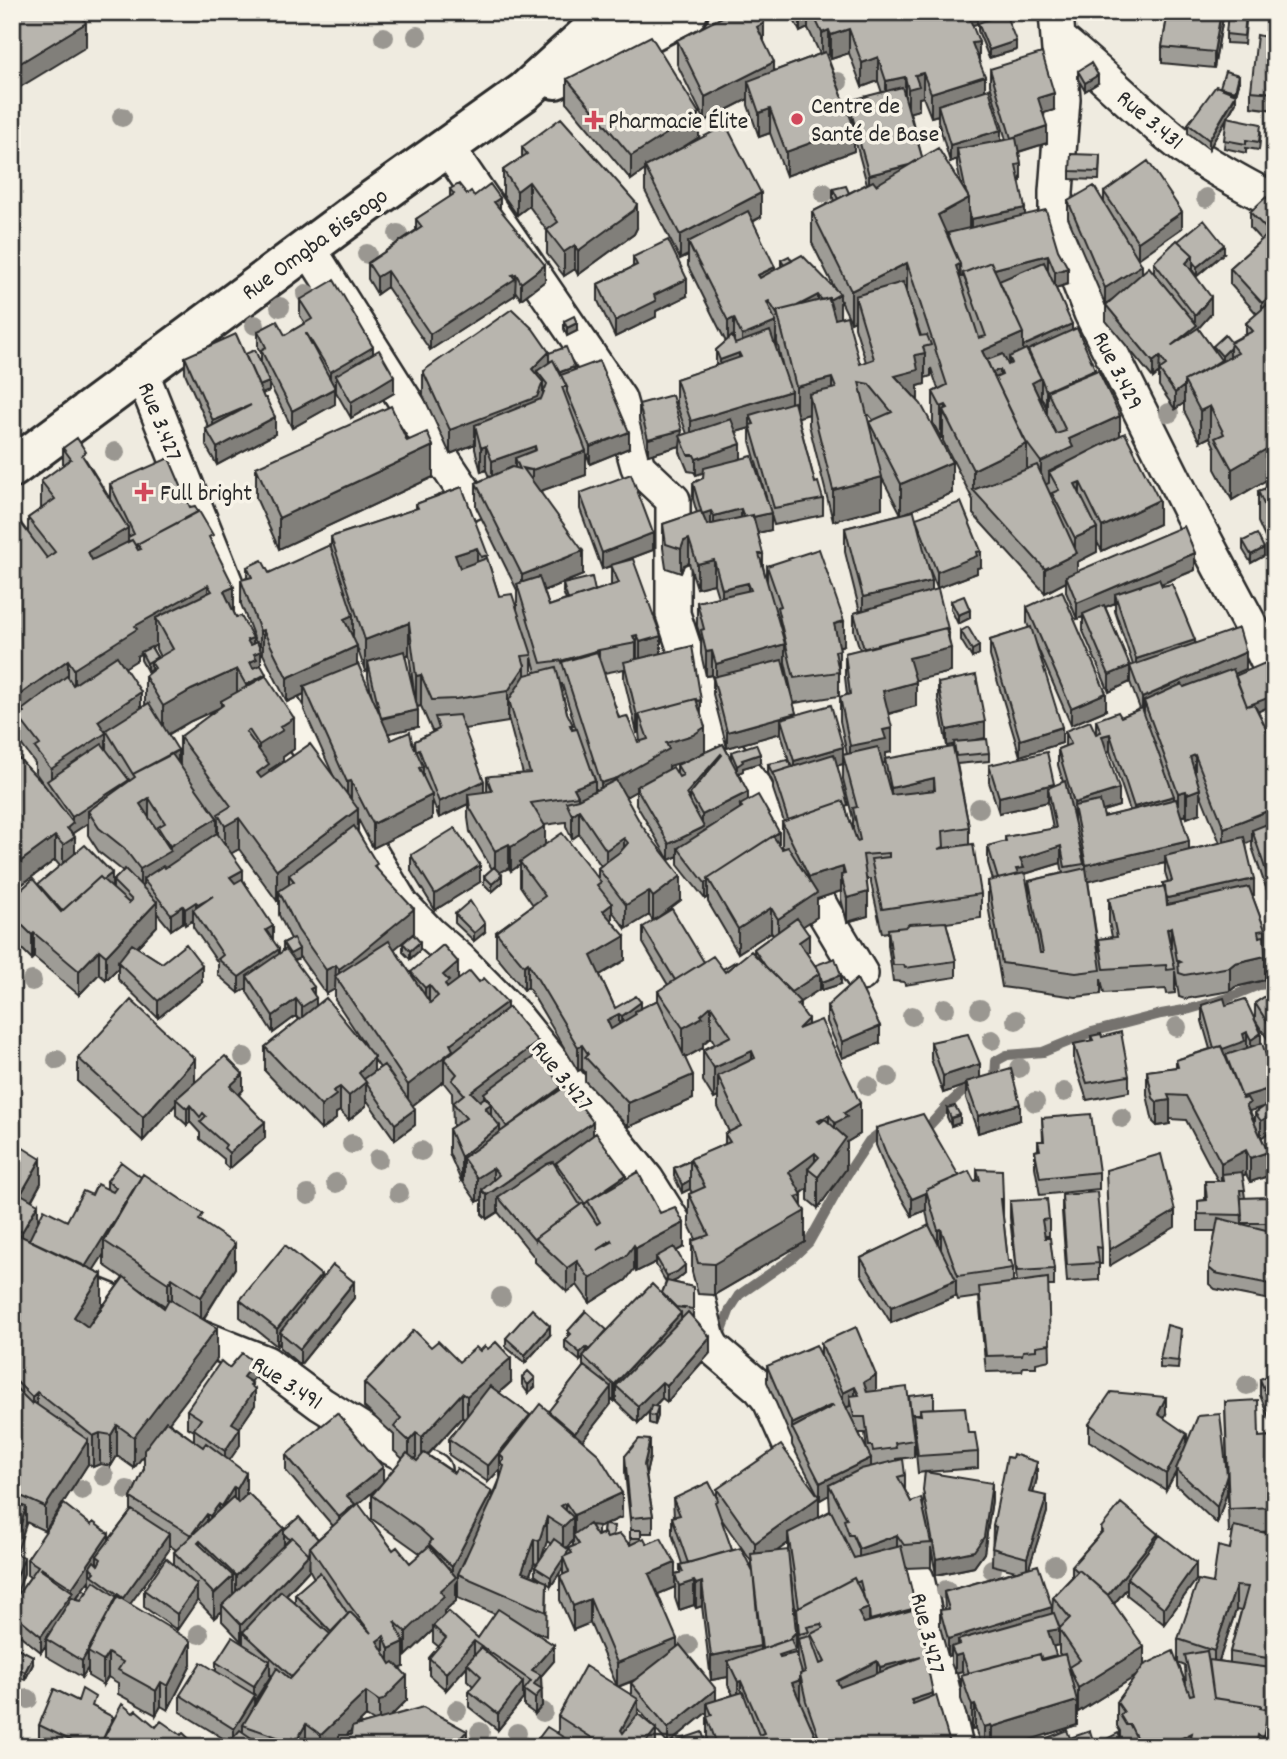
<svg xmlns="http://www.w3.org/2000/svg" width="1287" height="1759" font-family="Dekko,sans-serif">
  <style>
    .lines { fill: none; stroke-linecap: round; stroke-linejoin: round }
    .stream { stroke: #74726e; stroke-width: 10 }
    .minor-casing { stroke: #2b2b2b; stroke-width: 38 }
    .secondary-casing { stroke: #2b2b2b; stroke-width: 44 }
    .minor { stroke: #f7f3e8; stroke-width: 33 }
    .secondary { stroke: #f7f3e8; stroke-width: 38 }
    .tree { fill: #9a9791 }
    .wall { fill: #9e9c96; stroke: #2b2b2b; stroke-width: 2; fill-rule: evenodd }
    .shaded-wall { fill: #817f7a; stroke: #2b2b2b; stroke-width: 2 }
    .building { fill: #b8b5ae; stroke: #2b2b2b; stroke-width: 2; fill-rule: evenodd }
    .poi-dot { fill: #d1495b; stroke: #f7f3e8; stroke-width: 2.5 }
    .labels { text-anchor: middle; stroke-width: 7; stroke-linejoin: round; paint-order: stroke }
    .poi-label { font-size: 24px; fill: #2b2b2b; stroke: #f7f3e8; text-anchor: start }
    .street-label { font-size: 24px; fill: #2b2b2b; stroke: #f7f3e8 }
  </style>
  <rect width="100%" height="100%" fill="#efebe0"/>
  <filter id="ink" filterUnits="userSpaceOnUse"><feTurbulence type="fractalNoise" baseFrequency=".0143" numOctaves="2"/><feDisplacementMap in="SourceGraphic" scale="14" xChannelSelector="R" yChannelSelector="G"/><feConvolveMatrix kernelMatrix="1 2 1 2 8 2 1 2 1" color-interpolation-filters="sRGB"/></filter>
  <g filter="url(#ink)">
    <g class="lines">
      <!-- stream -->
      <path class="stream" d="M918,1129l10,-2 21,-23 12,-11 34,-15 1,-17 11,-6 36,-3 49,-20 69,-18 29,-5 38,-11 31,-13 16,-2
        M718,1341l12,-32 9,-14 52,-36 18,-17 37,-66 23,-35 8,-6 9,-1"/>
      <!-- minor casing -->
      <g class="minor-casing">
        <path id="minor" d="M1056,12l2,26c44,35 83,77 128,111 28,20 58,36 89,52
          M1058,38l5,61 -7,93v27l7,22 28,72 107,214 50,94 27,56
          M447,147l172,252 19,68 35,33v114l39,119 43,55 70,126 36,60
          M308,247l120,190 44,66
          M141,371l107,268 28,56 55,89
          M354,825l48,80 27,28 31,27 55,56 132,164 39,62 2,7v26l10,24 10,40 5,9 47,40 10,13 50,110 32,60 7,6 38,-12 20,14 39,168
          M12,1259l81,35 173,69 55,41 67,42 46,24"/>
      </g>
      <!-- secondary casing -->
      <g class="secondary-casing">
        <path id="secondary" d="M555,79l45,-21 88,-46
          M12,468l355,-264 157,-112 88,-80"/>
      </g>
      <!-- minor -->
      <use href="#minor" class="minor"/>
      <!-- secondary -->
      <use href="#secondary" class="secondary"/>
    </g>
    <!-- trees -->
    <g class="tree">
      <circle cx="417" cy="36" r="10"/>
      <circle cx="384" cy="37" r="10"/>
      <circle cx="838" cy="82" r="10"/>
      <circle cx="122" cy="117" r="10"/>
      <circle cx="824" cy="193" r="10"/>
      <circle cx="1206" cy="198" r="10"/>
      <circle cx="398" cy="234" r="10"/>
      <circle cx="367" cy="254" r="10"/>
      <circle cx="306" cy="294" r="10"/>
      <circle cx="280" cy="307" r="10"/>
      <circle cx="255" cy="325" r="10"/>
      <circle cx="1169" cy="413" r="10"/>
      <circle cx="115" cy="452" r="10"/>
      <circle cx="179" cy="759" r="10"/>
      <circle cx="979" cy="808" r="10"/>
      <circle cx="32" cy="981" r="10"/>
      <circle cx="945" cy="1008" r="10"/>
      <circle cx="980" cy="1009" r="10"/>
      <circle cx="912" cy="1016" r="10"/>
      <circle cx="1016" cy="1020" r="10"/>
      <circle cx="1177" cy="1027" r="10"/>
      <circle cx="992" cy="1040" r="10"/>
      <circle cx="244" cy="1057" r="10"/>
      <circle cx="57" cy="1060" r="10"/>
      <circle cx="1019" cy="1068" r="10"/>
      <circle cx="888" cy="1077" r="10"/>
      <circle cx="868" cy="1086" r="10"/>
      <circle cx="1064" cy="1092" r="10"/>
      <circle cx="1035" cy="1102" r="10"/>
      <circle cx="1122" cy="1118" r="10"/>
      <circle cx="352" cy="1144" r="10"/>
      <circle cx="421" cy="1151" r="10"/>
      <circle cx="378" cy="1159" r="10"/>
      <circle cx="336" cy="1183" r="10"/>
      <circle cx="399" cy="1193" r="10"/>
      <circle cx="308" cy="1195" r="10"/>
      <circle cx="501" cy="1297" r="10"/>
      <circle cx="1247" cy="1385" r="10"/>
      <circle cx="104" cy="1476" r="10"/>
      <circle cx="82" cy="1490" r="10"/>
      <circle cx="127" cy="1490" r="10"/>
      <circle cx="1055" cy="1565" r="10"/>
      <circle cx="992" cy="1569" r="10"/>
      <circle cx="946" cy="1590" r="10"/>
      <circle cx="199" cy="1634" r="10"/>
      <circle cx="688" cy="1645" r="10"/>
      <circle cx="28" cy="1699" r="10"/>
      <circle cx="457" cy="1710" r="10"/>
      <circle cx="543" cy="1712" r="10"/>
      <circle cx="480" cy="1732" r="10"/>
      <circle cx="517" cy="1733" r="10"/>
    </g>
    <!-- wall -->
    <path class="wall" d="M793,12h183l1,12 -5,1 13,65 16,51 5,-1 -16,-55v-16l64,41 -11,3 4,30 -28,9 2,12v17h-2l6,34 43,69 -12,4 16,43 23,41 25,64 39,88 -57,27 -5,-9v10l-20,10v9l118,-1 -34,14 34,59 51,26 -12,5 1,2 40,10 -2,19 -15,6 15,37 2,-1v167l-23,-67v-6l-6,3 8,51h-2l13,35v50l-30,7 -5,4 -45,8 -6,-2 -4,-26v22l-8,1 -1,-5 -62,4 -3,-14v15l-25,3 -74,-10 -14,-82v-24l5,-1 -5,-17v-17l17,-4v-5l48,-8 -5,-27 -49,11 -10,-31v-17l65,21 9,-4 -5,-17v-16l7,-3v-15l31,3v-14l25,-3 19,-8 -10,-27 -21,10 -26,-61v-14l-6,2 -11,-27v-10l-21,11 -72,-79v-14l-30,-59v-3h-2l-8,-15v-31l5,-3 -7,-21v8l-6,2v6l-7,2v15l34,92 -48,20 12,9v-4l65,49 -4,1v5l-40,15 -10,-25 5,28 17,50 2,31 -36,8 1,26 -27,8 3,38 -6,1v6l68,-9v-5l-7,1 -9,-47v-16l47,55 -9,2 13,13v8l-32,3 12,63v18l12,49v24l-35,5 10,38v16l-51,8 -1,-3 -11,-1 -5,-36v-13l-6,1 -11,-50v-4h-4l1,37 -21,6 -6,-23v-8l-24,8v18l-14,9 6,25 -3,2 10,14 25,17 -19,6 -2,-6v5l-20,13v6l60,126 -13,8v6l-1,1v20l-28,39 -10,-8v-12l-7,6 4,48 -91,53 -16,-1 -6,-22v-31l4,-2 -7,-14v-31l3,-1 -2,-4 -8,4 -8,-17v-8l51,-24v-10l4,-2 -11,-25v-10l-4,2 -11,-18v-31l12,-6 -4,-7 -8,7v4l-18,10 8,41 -65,28 -43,-46v-9l-3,-3 -4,2 -50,-84 -4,3 -28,-34v-24l37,-27 -13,-19v-21l-9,6 -2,-3 -10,4 3,11 -10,9 -8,-8v-8l8,-7 -22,-37 -2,-14v-14l-29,14 -7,-19v20l-59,29 -15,-29v13l19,38 37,63 -20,16 17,25v-2l68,10 28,27 31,44 23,36 65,90 34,34 24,34 -7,4 8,22 -8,7 -5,2 21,5v31l17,35 -43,49 -5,-4 -7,8 3,10 -3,9 -6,-2v-12l-11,12 -22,-21v-3l-2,2 -3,-2v5l-29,37 40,76 -17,8 9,11 16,9 1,-15 -6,-58v-16l25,1 -4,17 7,42v17h-12v6l34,48 -17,7 19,53 39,54 17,-6 -5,-10v-8l-17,3 -9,-74 -6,2 -2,-3 -15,5 -4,-12v-24l5,-1v-8l2,-1 -10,-30v-17h2l-1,-18 44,1v-11l101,6 -26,-50v-5l-25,-58v-16l54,-12v-11l55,48 33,11 25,6 34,25 10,19v16l-53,4 67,28 -8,53 -10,14 -38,8 -5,-28v20l-25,1 27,128 18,51h-242l-2,-6v-29l-39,32 -12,-14v17h-124l26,-14v-17l59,-30 -27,-63 -17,7 -13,-30v-24l3,-1v-7l-12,18 -4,-3 -1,53 -16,-7 24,32 -13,15 1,30 -7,8 -11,-8v-13l-1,-1v7l-25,31 -29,-23v-16l4,-5 -6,-6v-14l-21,24 -17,-15v-17l10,-11 -6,-5v-12l-27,26 -2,-1v12l-4,1 7,32 -16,16 76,31h-242l4,-5 -49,-30v-17l36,-24v-9l27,-18v-5l-2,2 -19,-20v-10l-8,7 -17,-18 -20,30 -33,-23v-17l30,-25v-13l2,-2 -7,-5v5l-39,54 61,61 -23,45 -7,-4 -5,9 -38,-21v-11l-10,-6 -5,8 -15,-9v-8l-6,9 -36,-21v-11l-5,7 -29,-23v-488l29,42 -9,17 6,21h29l25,-26 15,-6v-8l96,41 32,46 -32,52 14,39 -48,63 25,19v-10l-7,-4v-17l42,-42 25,10 -3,4 4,23 -16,23 1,17 -11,15 17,35 38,35 34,9 15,-13 -47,-55v-16l97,27 20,-23 -9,-8v-16l-30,-28v-24l67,-36 28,15 52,20 -12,11 31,22 18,-3 35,-45v-9l-3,3 -15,-12v-9l3,-3v-6l39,1 55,-39 4,-11 -10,-17v-3l-20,10 -2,-3 -8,11 -36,23 -13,-18 -10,7 -32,-30v-4l-37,-46 -11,7 -5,-5v-15l-5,3 -14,-20v-3l-2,2 -12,-28v-24l4,-2 -1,-34 -8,-10v-2l-31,24 2,20 -20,15 -29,-41v7l-17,14 -9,-9 -4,2v6l-15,11 -56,-59v-24l34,-27 -3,-4 -23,17 -26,-41v-4l-8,5 -21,-18v-12l-25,-36v-7l-8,5 -2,-3 -12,8 -14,-17v13l-20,21 25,16 40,19 -44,36 -40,-39v-11l-12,12 -7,-6 -20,21 -45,-38 -2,2 -20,-20v-41l26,-13 22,-19 -5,-6 -34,25 -9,-12v-122l35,38 -12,-17v-9l-17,-23v-14v1l-6,-7v-192l16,5v-15l13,-9v-28l22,-15v-18l23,12 24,39v-15l80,23 23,38 21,68 19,31 3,-1 -15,-39v-24l6,-2v-11l22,6 62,-25v-11l85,-28v-5l46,-17 26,74 11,35 18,12v-18l-41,-83v-24l13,-6 -3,-7 -5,2 -6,-23v-5l-25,10 -27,-59v-24l126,-18 25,17 55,78 -39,16 -4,-12v23l-46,16 43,84 -39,16 5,15 17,-6 -3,-8v-8l32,7 16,-5v-20l-9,3 -22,-60v-16l73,57 -37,14 45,89 40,61 4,37 -6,4 24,-11 8,15v-7l29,11 -17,5v3l-4,2 9,27 34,49h2l-2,-3v-24h2l-11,-33v-6l-5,-10v-9l21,-2 -8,-29 -54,15 -14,-54v-17l-1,-2 -6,1 -5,-22v-16l-4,-12v-24l21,-5 -4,-13 -17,4 -8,-25 -5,2 -3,8 -15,-5 -3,-20v-24l34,-11 -4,-14v-16l10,-5 1,-6 -8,3 -2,-3 -6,-1 -8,-19v-6l-32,9 -9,-35v-16l43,31 5,-1 -11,-31v-24l40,-13v-16l10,-8 -38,-76v-11l-8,4 -35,-68v-21l-14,10 -64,-77v-24l132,58 -18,11 80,69 -8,5 22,48 6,-3v-7l11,1 43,28 -23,-46v-31l22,-11 -1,-3v-9l16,4 18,-9 -13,-48v15l-68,25 -16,-43 -11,4 -11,-32v-6l-43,22 -28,-57v-24l87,2 10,29 46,-17 -12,-26 -8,4 -7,-14zM849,53l13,34 16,-6 4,12 -34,8v11l-21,-57 2,-1 2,5zM923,97l8,20 7,-2v6l12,41 7,-3v7l4,18 -39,-27 -12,-45 9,-2v-12zM908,298l13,38h-1zM840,299l11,23 4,-2v7l11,35 -6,2 -20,-46zM776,337l1,1v4l7,30 -9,-26zM1041,397l5,10h1v8l-6,-13zM809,414v11l24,96 49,-13v-30l19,36 -56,14v24l15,60 -6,1v17l6,20 -15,3v24l2,18 -7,2v24l7,33 -4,1v24l10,40v11l-5,-14 -11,-51 6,-1 -47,-49 -11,-47v-6l9,41 45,-7v-49l5,-2 -77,-79v17l-4,-17v-12l-6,-21 14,-3 -30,-71 -5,-27 14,-4v13l24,84 49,-10v-16l-8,-16 -17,-66zM866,415h3l4,5 -4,3zM1115,603v8l18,54 -3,1 -25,-59zM156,645v4l4,8 -3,2 -5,-11zM357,647l8,24 3,-1v8l4,19 -15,-32zM141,653v7l6,11 4,-2v2l-6,5v30l-4,2 -16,-41 12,-7v-4zM261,654h2l24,48 17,-8v16l30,67 -65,-5v-2l14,-9v-4l11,-8 -33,-83zM409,654l6,45 -10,-43zM532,657l4,15 -4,1zM624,669v10l13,54 2,-1 1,10h-2l-19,-24 -15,-45zM560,684h2l14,45 -3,1 -6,-17zM421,706l11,25h3l-20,10v6l-3,-5 -21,-2 -3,-7 30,-6 -1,-20zM221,707l-41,30v29l-2,-4 -10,-27 23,-14zM509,721l14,53 -36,3v15h-3l-20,-63 44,-7zM1107,751h3l20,60 -26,6 -2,-6 17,-5zM685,761l-8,4v10l-8,-5v-4zM636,791v13l33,56 9,-4v9l27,34 3,-2v5l30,51 33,-21 2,3 -19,14v5l-31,15 -19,-7 -61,-35v16l25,42 -10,6v9l-17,9 -26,-1 -15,-33 25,-15 -13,-39v-10l14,18 23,-14 4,6 28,-21 -56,-103zM1200,793l20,50 -31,7 -8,-34 5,-1 1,3 13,-5zM212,811l6,8v15l-1,-1zM566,822v4l6,13 7,-5 22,32 -3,2v11l-53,-34 -1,-20zM88,823v12l11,17 24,19 -10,10v8l-38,-35 -2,-21zM239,849l38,52 2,-1v15l12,24 -8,4v9l-4,3 -36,-75 -12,-27zM1061,863l2,10 -34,8v15l-4,-22zM1165,863v9l3,10 -5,1v4l-54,11v24l3,15 -13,2v13l-11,-71zM299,956l27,38 9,-5v11l30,45 -49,-38 -2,-13 -20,-34 5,-2zM374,1059l6,9 -6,4zM104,1254v11l19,13 -35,49 14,-22 -9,-35zM135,1286l30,20 -1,2zM462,1417l2,2 -15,20v16l39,27 12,-13v10l-8,19 -64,-43zM911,1423h2l5,50 7,-1 -2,35 -12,-5 -6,-12v-15l-9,-15v-1l18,-2v-17zM859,1433h6l2,18zM144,1455v14l-13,29v13l-22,29 -82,19v16l3,2 -15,22 9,-26 -8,-20 10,-31 19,9 43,-67 5,3 7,-3 11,2 6,-10 17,12zM379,1487l-7,8v24l49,35 -11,9 -17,-13 -35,-46zM829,1495l1,16 -11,6v-19l1,2zM720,1517l31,44v7l-19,-18zM604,1525l-1,9 -5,1v-7zM573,1538v8l-4,2v2l-3,-2 7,-7zM547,1541l4,3 -10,14zM788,1543v9l-11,-1zM309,1562l1,9 4,7 -19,16v9l-9,-8 23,-25zM534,1563l3,1 -2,3v8l8,6 -13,-6zM790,1569l7,52 1,40 -3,-8v-3l1,-2zM90,1579v5l1,1 -4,7 -8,2zM458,1581v17l37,16 -17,24 -34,-23v-4l12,-10v-17zM270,1674l2,2 -17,28v-4l15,-23zM633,1681l-2,2v12l-13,-8zM638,1708l16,20 -16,-14zM366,1716l8,5 -19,5z
      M1168,12h56l-10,56 -52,-5v-16z
      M1247,12l-3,32 -18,-1v-9z
      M978,23l38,27 -27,8 -11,-27z
      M1275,39v71l-24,-3v-16z
      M1078,71l20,12 -13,8 -7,-12z
      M1239,83l-3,11v8l-8,15 33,15 -2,18 -13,-2v5l-22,-5 3,-30 -18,31 -21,-16v-9l32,-37z
      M522,147l115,81 -3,6 -56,41 -3,-6 -11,7 -17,-22v-23l-18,-25 -12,9 -14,-20v-25l19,-13z
      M1100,155l-1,25 -29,-1v-8z
      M450,189l24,7 26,13 45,72 -24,18 -6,-8v4l-85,55 -43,-63 -10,7 -9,-15v-16l48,-33v-11l34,-22z
      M1104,192l78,36 -44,30 4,15 12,-1v-10l24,-21 46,12 -27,23 -4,-5 18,43 -13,14 15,21v-3l18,-4 15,-8v-11l11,-9 -27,-30v-16l31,-28 -11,-12v-16l25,-7v270l-43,25 -17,-31v-21l-5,-11 -10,5 -16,-31v-8l-9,6 -16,-23v-13l-6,5 -47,-57v-16l4,-4 -5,3 -37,-86v-17l36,1z
      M633,257l54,39 -31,15v6l-41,20 -17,-36v-17l35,-17z
      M300,300l73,54 21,39 -43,25 -15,-26v-7l-2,1 1,18 -43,24 -23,-45v8l-7,2 13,41 -58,31 -11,-19v-17l3,-1 -24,-55v-16l60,-3 16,8v-9l-3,-5v-17l27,4 20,-12 -5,-7z
      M564,321l13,10 -10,5 -3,-7z
      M407,441l26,36 -154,72 -23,-51v-31z
      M1275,485v75l-17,-38v-31z
      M1243,541l21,15 -13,7 -8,-13z
      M1275,587l-2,19 -4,-8v-8z
      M951,601l19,17 -12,6 -7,-15z
      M1027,607l79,103 -35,15 -35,-81 26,99 -42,13 -30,-100v-16l39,-12 -2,-5z
      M961,631l18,23 -7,4 -11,-18z
      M411,855l69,27 -45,28 -24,-39z
      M455,914l30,18 -11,9 -19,-18z
      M403,943l17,7 -10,9 -7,-7z
      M1275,990v60l-20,-30v-17z
      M1202,1005h24l35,38 14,85 -7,4h7v69l-1,-25h-2l-4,-17v17l-18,6 -4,-8 -4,2 3,22 26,25v8l3,17 -2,9h3v44l-60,-12 -6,-5v-16l7,-37h-18v-30l7,-1v-19h13l-32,-61 -16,-1v5l-13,2 -4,-4 -6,-27v-24l29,-4v-7l34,-11 -8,-28zM1263,1107l-8,6v10l-5,-12zM1268,1133v18l-7,-14z
      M827,1006l53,37 -38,15 -15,-36z
      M1091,1036l11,1 27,39v16l-42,8 -13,-39v-17l17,-3z
      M931,1042l49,36 40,42 -42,13 -12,-35v-13l-23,8 -12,-34z
      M78,1058l117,24 48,8 -4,5 26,43 -36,31 -5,-5v-5l-24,-20v-6l-10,-11 -3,3 -11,-10v-11l-33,37 -65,-59z
      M947,1108l13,15 -9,3 -4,-9z
      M1042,1118l57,54v17l-59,6 -5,-28v-16l3,-1v-9h5z
      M876,1128l83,48 15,5 3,-1v-11l26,30v18l5,44 5,7v15l4,-1 -7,-64v-17l39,18v17h-5l10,33v17h-6l2,74 -14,3v4h-13l-1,4 -36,1 -7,-75 -21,3 -2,-6v2l-65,27 -30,-49v-16l68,-32 -3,-16 -14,6 -24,-41 -12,-30z
      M1062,1195l40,53v16h-3v16l-32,2 -5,-71z
      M321,1280l33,18 -54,67 -20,-17v-6l-3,4 -37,-29v-17z
      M550,1335l-25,28 -19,-16v-9z
      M1181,1337l-3,32 -18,-1v-9z
      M1275,1374l-6,44 -9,-23v-16z
      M522,1377l13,10 -7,6 -6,-8z
      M1225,1402l34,35 16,-1v95l-16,1 16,3v142l-1,6 -3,-1v36l4,29h-236h8v-9h23l25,7 25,-7v-7l-3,-5v-24l19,-26 -58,36 -1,-2v15l-70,22h-25l-7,-18 -3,1 -11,-31v-24l3,-1 -2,-3 -7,2 -4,-10v-8l-3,1 -8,-29v-17h5l-1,-18 72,-21 -24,-6 1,-39 44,-48 -4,15 14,19 -18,55 23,46 1,-16 19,-20v-11l29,-33v-5l57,10 38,42 -32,44 -37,-29v-7l-13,16 30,61 34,-3v-23l35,-56 17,-34 3,-16h-4l-2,-57v16l-10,32 -41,-39v-13l-10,18 -77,-49v-17l77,-10 -2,4 23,25 40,32zM1236,1610l5,1 -11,41v11l-11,-2zM1059,1645v8l2,2 -5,2 -3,-11zM1178,1663l7,3 1,18z
      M12,1656l21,8 -8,16 -13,-6z
      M78,1701l17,7 18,12 20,-7 23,14 42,20h-148l-11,-5v-17z"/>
    <!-- shaded-wall -->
    <path class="shaded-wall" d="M800,12h8v16l-8,4z
      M1221,12h3l-10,56v-16z
      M977,16v8l-10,2v-8z
      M86,23v24l-74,45v-24z
      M764,23v24l-7,-20z
      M849,29v24l-18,6v-24z
      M829,30v24l-7,3v-24z
      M1016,41v9l-27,8v-8z
      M979,42v24l-7,-23z
      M878,57v24l-16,6v-24z
      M774,62v24l-26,-5v18l-43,22v-24z
      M923,73v24l-4,1v12l-11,3v-24l7,-14z
      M1098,75v8l-13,8v-8z
      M1239,75v8l-3,12v7l-27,47v-9l26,-43v-6z
      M985,76v25l-47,4v10l-7,2v-24z
      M905,77v24l-19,4v-24z
      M1054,93v17l-16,5v-17z
      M770,109v24l-11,4v-24z
      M699,113v24l-52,33 -2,-3v3l-14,10v-24z
      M1047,126v17l-36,11v-16z
      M854,127v24l-68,25v-24z
      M1001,130v16l-44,3v10l-7,3v-17z
      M924,162l-55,29v-16z
      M529,182v24l-12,9v-24z
      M761,193v24l-68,36 -5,-11v13l-8,4v-24z
      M500,198v16l-6,-12z
      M969,198v31l-21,4v8l-10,-26z
      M637,204v24l-3,6 -56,41v-24z
      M1025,208v16l-54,11v-16z
      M1182,212v16l-44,31v-17z
      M575,245v24l-11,7v-24z
      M1224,245v8l-27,23v-9z
      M1048,255v16l-78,21 -6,-15z
      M1193,255v17l-7,-9z
      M907,263v31l-52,2v24l-4,2v-31z
      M960,264v31l-4,-29z
      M545,265v16l-24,18v-16z
      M1142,265v16l-37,23v-16z
      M775,267v24l-17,8v-24z
      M1068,268v16l-13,4v-16z
      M387,271v16l-10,7v-17z
      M516,274l-1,21 -85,55v-16z
      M687,279v17l-31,15v6l-41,20v-16l39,-26z
      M1275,292v16l-13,12v-17z
      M840,294v24l-16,9v-24z
      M818,295v24l-40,-2z
      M1211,297v17l-14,16 -26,16 24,-20v-10z
      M769,301v24l7,-3v24l-34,14v-24l25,-34z
      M734,318v24l-6,3v-24z
      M577,323v8l-10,5v-8z
      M1072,324v16l-49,22v-16z
      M1023,333v31l-11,-1 -3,-6v13h-9v18l-18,-37z
      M373,347v16l-37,12v10l-6,4v-17z
      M1230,348v9l-8,7v-8z
      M549,352v24l-12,-5v18l-5,-20z
      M739,353v24l-19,7v-24z
      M925,353v31l-7,2v15l-23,-25 20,-21z
      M1160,356l-1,17 -6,5v-16z
      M574,367v8h-21z
      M1095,369v17l-48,5v16h-1v-16z
      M394,376v17l-43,25v-16z
      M832,378v31l-23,-15v20l-13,4v-31z
      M1041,378v24l-9,-19z
      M269,382v9l-12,5v-9z
      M543,382v24l-68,19v19l-25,10v-24z
      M1184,386v17l-9,6v-16z
      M335,388v16l-43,24v-17z
      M791,391v24l-37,9 -4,-9v13l-59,17v-24z
      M251,405l-38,33v-17z
      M946,405v12l-3,-7v28h-2v-31z
      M1210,406v31l-10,5v-31z
      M1120,416v24l-71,32v11l-8,4v-25l28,-23z
      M275,417v17l-58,31v-17z
      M682,430l-2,16 -32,9v-16z
      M629,432v16l-39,16v-17z
      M741,444v17l-45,14v-16z
      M1027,444v31l-54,15v-20z
      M1275,444v31l-43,25v-31z
      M433,446v31l-154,72v-31z
      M486,446v24l-5,2v-24z
      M535,446v23l51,-18v24l-54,19v-24l-12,-1 -5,-11v19l-23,8v-24z
      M952,462v31l-51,22v-31z
      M882,477v31l-49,13v-31z
      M1080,482v24l-5,-22z
      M1159,500v24l-57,27v-24z
      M741,509v16l-27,7v-16z
      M711,511v16l-9,3v-16z
      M771,513v17l-27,6v-17z
      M128,528v31l-40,24v-31z
      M1097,528v24l-20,10v15l-11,-1v6l-21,11v-24l30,-15v-16z
      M653,533v17l-51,19v-16z
      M689,539v24l-5,2 -3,8v-24l3,-8z
      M477,548v31l-22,7v-31z
      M1264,548v8l-13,7v-8z
      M583,551v24l-61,24v-24z
      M981,551v16l-4,1v5l-40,15v-16l39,-20z
      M1195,553v17l-78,32 -2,-8v9l-31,13 -1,-2v3l-6,2v-16z
      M714,560v24l-17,4v-24z
      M932,581v24l-69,16v-24z
      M748,583v25l-26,5v-24z
      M208,585v31l-52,2v27l-19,11v4l-63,40v-31l61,-43z
      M234,587v31l-10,-27z
      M1275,597v8l-2,1v-8z
      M970,610v8l-12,6v-9z
      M353,615v24l-9,-20z
      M844,621v24l-10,3v-24z
      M409,623v31l-40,16 -1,-8v8l-3,1v-31z
      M263,630v24h-2v23l5,-3v31l-20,11 1,-76 6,-2v23l1,-7 6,-3v-20z
      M949,633v15h2v24l-42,10 -44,-30z
      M637,635v24h-1v-16l-3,-7z
      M661,636v24l-21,6v-24z
      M1195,640v16l-59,19v-16z
      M785,644v24l-69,20v-24z
      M357,646v24l-53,16v8l-17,8v-24z
      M979,646v8l-7,4v-8z
      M599,650v24l-35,-7v-7z
      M712,651v24l-6,1v-24z
      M1246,652v17l-98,43 -4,-11v13l-2,1v-17z
      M157,657v9l-6,-4v7l-4,2v-8z
      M68,660v31l-44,21 -2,-2v10l-4,-4v11v-31z
      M525,666v31l-16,3 -1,22v-31z
      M1130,666v16l-21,10v-17z
      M237,669v31l-16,1v6l-30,14 -28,16v-31l28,-16z
      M421,675v31l-5,1v-31z
      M916,682v24l-33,9v-24z
      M1275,688l-2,17 -25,11v-9l22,-18z
      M141,692v25l-35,13v27l-55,29v-17l47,-48z
      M1106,693v17l-35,15v-17z
      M701,700v17l-62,-1z
      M418,710v17l-37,8v-16z
      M796,713v17l-15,-11v14l-54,15v-16z
      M637,716h2v16l-2,1z
      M294,718v31l-11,8v4l-14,9v25l-12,-22 2,-2v-26l21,-18z
      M985,722v16l-38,8v-16z
      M705,727v24l-12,8 -24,7v7l-33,14v4l-19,11 -16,5v-24l65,-40z
      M1062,727v16l-42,13v-16z
      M892,728v24l-6,1v10l-1,-4v4l-35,7v-24l33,-16z
      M1110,734v17l-8,1v-16z
      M1273,742v24l-5,-22z
      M843,747v17l-49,14v-17z
      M178,750v17l-43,11z
      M721,754v17l-31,23v12l-4,-12z
      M760,754v9l-17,5v3l-6,3v-8l5,-6z
      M1195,755v24l-5,-22z
      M423,766v24l-4,-22z
      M934,778v24l-43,10v-24z
      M129,780v16l-41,15v12l-15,10v5l2,-1v24l-12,8v-24l4,-17 5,-5v-6z
      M595,780v24l-17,6v-14l-4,-8z
      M351,781v24l-4,1v-24z
      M484,781v16l-16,-3v10l-29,14v-16z
      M1054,784v17l-6,-13v14l-49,11v-16z
      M1119,789v17l-42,13 -3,-13v14v-17z
      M1200,789v24l-13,5v-24z
      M1186,791v24l-8,2v-24z
      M748,792v16l-6,-1 -2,-2v7l-36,19v12l-26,5v8l-9,4v-16l33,-16v-13z
      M432,795v24l-59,29v-24z
      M1174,796v17l-40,11v-17z
      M149,798v24l-9,-18z
      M1275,808v24l-23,-2v11l-28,12v-25z
      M358,809v31l-64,41 -5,-6v17l-10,-1v9l-2,1v-31z
      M579,810v24l-7,5v-24z
      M217,818v24l-74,37v13l-3,1v-24l30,-18v-5z
      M239,818v31l-14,8v-31z
      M545,826v24l-25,12v3l-9,6v-24z
      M779,832v17l-69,31z
      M55,836v24l-34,25v-24z
      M624,838v24l-18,12v-24z
      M1189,841v17l-24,-2v7l-79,19v-17z
      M509,844v24l-14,7v-24z
      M1061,846v17l-37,11 -5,11 -3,-16 4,-10z
      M480,865v17l-45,28v-16z
      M843,867v18l-2,-10v16l-24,8v18l-39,26v-24l31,-21v-21z
      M243,870v16l-13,7v-16z
      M112,873v16l-48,24z
      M502,875v8l-10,9v-8z
      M681,876v24l-28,21v-24z
      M1254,879v16l-87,20v-17z
      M708,881v16l-3,2v-16z
      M649,891v24l-23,14v-24z
      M868,892v24l-21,6v-24z
      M157,902v24l-37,39 -2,-3v6l-12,12v-24z
      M196,902v12l-3,-4v10l-8,5v-16z
      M612,904v24l-9,-17z
      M183,906v16l-12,8v-16z
      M771,908v24l-33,21v-24z
      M414,909v24l-57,47 -18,3v-14z
      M485,924v8l-11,9v-8z
      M273,926v16l-7,-12z
      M1171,927v24l-4,-22z
      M34,933v24l-2,2v-24z
      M809,935v16l-10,7v-16z
      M625,936v24l-34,20v-24z
      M420,942v8l-10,9v-8z
      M279,949v17l-32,10v12l-8,5v-16z
      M299,949v9l-9,5v-9z
      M99,950v24l-20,21v-24z
      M1265,956v24l-30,7 -5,4v-24l5,-4z
      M458,962v24l-9,19 -6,-30z
      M528,963v24l-4,3v-24z
      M202,965v17l-44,36v-17z
      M336,965l-1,24 -9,5v-24z
      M820,973v16l-20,13v24l8,-7v31l-22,-55z
      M841,975v9l-19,6v-8z
      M429,985v24l-4,3v-24z
      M314,987v12l2,-1v16l-14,10v-17l8,-18z
      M296,999v17l-23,17v-17z
      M507,1002v24l-63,33v22l-36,28v-24l42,-41z
      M641,1002v24l-6,-15v19l-13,10v-24z
      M711,1006v31l-8,7v4l-20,11v-31z
      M619,1014v24l-12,6v-24z
      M880,1026v17l-38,15v-16z
      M1247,1032v17l-21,6v9l-10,-12z
      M1261,1033v17l-10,6v-16z
      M538,1042v24l-54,27v13l-13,-14z
      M582,1045v24l-4,2v-24z
      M752,1051v31l-34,-6v21l-4,2v-31z
      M374,1057v24l-8,1v24l-17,14v-24l10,-23z
      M195,1059v24l-19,16v5l-33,37v-24z
      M980,1064v16l-14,2v3l-23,8v-17z
      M243,1074v16l-13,13v-17z
      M693,1075v24l-65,28v-24z
      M340,1087v24l-4,2v6l-15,11v-24l12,-15z
      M1275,1087v16l-25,8v16l-8,-30z
      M1170,1100v24l-13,2v-24z
      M860,1103v31l-13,8v6l-1,1v20l-28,39v-31l17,-24v-30l9,-10z
      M491,1104v24l-6,-20z
      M1020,1104v16l-42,13v-17z
      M190,1105v17l-3,3v-16z
      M415,1109v16l-20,15v-16z
      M1275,1112v16l-14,10v-17z
      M829,1115v31l-11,-25z
      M960,1115v8l-9,3v-8z
      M265,1122v16l-36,31v-16z
      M593,1122v24l-37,17v9l-58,25v15l-11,7v-24l-5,-5v9l-5,3v-24l16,-10v23z
      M500,1126v24l-37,8v21l-2,2v-24z
      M1246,1150v24l-23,12 -1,-12 -1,13v-24z
      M1268,1152v24l-18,6v-24z
      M815,1153v21l-7,-5v19l-11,9 5,-2v18l3,-2v31l-91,53v-31l75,-92z
      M41,1159v24l-20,35v-24z
      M626,1175v16l-37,11z
      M141,1177l-37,64v13l-20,31v-17z
      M690,1180v9l-8,4v-8z
      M926,1193v17l-14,6v-17z
      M38,1204v24l-16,28v-24z
      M1175,1211v16l-66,39v-16z
      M684,1223v24l-26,14 -2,-4v5l-20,10v-24z
      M941,1229v24l-3,1v-24z
      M1274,1232v16l-5,25v-17z
      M235,1244v24l-34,54v-25z
      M634,1245v24l-8,11 -36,23v-24z
      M577,1261v24l-10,7v-24z
      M685,1265v8l-8,7 -10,4v-8z
      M102,1274v31l-28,43v-31z
      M321,1275v16l-41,41v10l-3,4v-17z
      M172,1278v24l-4,5v-24z
      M956,1280v16l-65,27v-16z
      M354,1282v16l-54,67v-16z
      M681,1313v16l-65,57v13l-2,2v-16z
      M550,1326v9l-25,28v-8z
      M217,1328v31l-83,109v-31z
      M710,1337v16l-43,49v-16z
      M586,1347v8l-6,6v-8z
      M511,1358v24l-44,38v-24z
      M254,1362v16l-11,15v-16z
      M876,1375v16l-12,7v-16z
      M535,1378v9l-7,6v-8z
      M662,1382v16l-24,25v-17z
      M252,1383v10l3,-4v16l-23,34v-16z
      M611,1387v17l-38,48v-16z
      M855,1387v16l-5,-7v10l-7,3v-16z
      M37,1392v31l-5,5v-31z
      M462,1393v24l-40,44v-24z
      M1166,1397v17l-8,16v-16z
      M1275,1399v17l-6,2v-17z
      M832,1405v16l-40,8v-5z
      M658,1407v9l-3,9v-9z
      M530,1415l-26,44 -4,-4v14l-12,13v-16z
      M117,1425v31l-6,10v-31z
      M240,1428v17l-15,22v-16z
      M100,1433v31l-7,3v-31z
      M416,1433v24l-7,8v-24z
      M1187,1434v17l-11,18v3l-10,18v-16z
      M88,1440v24l-43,67v-24z
      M650,1440v17l-6,24v-16z
      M871,1458v16l-42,11v10l-9,5v-17z
      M1037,1462v16l-8,31v-17z
      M383,1467v16l-28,24 -16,26v-16l8,-21z
      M246,1473v24l-9,17v-25z
      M1227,1475v17l-10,32v-17z
      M992,1483v17l-8,53 -10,14 -38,8v-16z
      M234,1487v24l-12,19v-24z
      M492,1491v24l-34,59v7l-2,3v17l-12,10v9l-11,6v4l-27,26v-24l34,-41 12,-11v-13z
      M622,1493v24l-24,11 -24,8v-21z
      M1047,1496v16l-20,62v-16z
      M819,1497v24l-31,12v10l-33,24v-24z
      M566,1503v20l7,-6v24l-10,10v-24l-2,-21z
      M219,1504v24l-9,12v-24z
      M26,1507v17l-12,38v-16z
      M207,1514v24l-7,3v24l-9,-30z
      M547,1517v24l-8,24v-24z
      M284,1528v24l-48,48v-24z
      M109,1534v16l-8,9 -4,-3v11h-7v12l-44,60v6l-5,7v-16l31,-43v-5z
      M169,1534v16l-46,64v-16z
      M1158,1534v16l-31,28v10l-20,24v-16z
      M897,1535v24l-38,14v-24z
      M534,1539v24l-12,33v-24z
      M310,1553l-1,17 -62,66 -4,-4v7l-2,2v-16z
      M24,1557v16l-12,34v-16z
      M563,1559v9l-12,18v-9z
      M675,1563v24l-26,11v-24z
      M1196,1563v17l-32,44v-16z
      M233,1576v24l-11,5v6l-8,7v-24z
      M694,1581v24l-15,5v-24z
      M702,1582v24l-6,2v-24z
      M197,1585v16l-20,29v-16z
      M1236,1586v24l-22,65v-24z
      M590,1599v24l-17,7v-24z
      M1052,1607v17l-94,16v13l-7,-6v8l-3,1v-17z
      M869,1608v31l-11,-27z
      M1059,1629v16l-11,3v-17z
      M796,1632v16l-1,2v24l-33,-4z
      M384,1636v24l-7,-19z
      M677,1639v24l-60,24v-24z
      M191,1641v24l-23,45v-24z
      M474,1641v17l-7,5v3l-21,24v-17z
      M404,1642v25l-15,6v-24z
      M554,1645v16l-13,15 1,30 -7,8v-16l-3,-28z
      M760,1646v24l-32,-9v16l-17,3v-24z
      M1144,1647v24l-66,41v-24z
      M88,1652v16l-6,9v-16z
      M108,1653v24l-5,8v-24z
      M928,1653v31l-3,-30z
      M1275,1653v24l-1,6v-24z
      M962,1654v17l-7,2v-17z
      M33,1656v8l-8,16v-8z
      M921,1657l-41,41v-31z
      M270,1661v16l-15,23v12l-12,13v7l-9,14v-17l20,-31v-12z
      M877,1661v31l-40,20v-31z
      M407,1676v24l-24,24 -4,1v-24z
      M800,1680v24l-8,-21z
      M741,1681v24l-3,1v-24z
      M161,1682v24l-5,9v-24z
      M523,1682v17l-25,31v-16z
      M716,1689v16l-9,-2v9l-39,32v-16z
      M366,1692v24l-32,31h-13v-12z
      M933,1693v31l-22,7v-31z
      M638,1699v25l-13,23 -4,-17z
      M1077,1701v24l-70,22h-15v-20z
      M975,1705v24l-3,1v-24z
      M1269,1710v24l-3,13h-3v-10z
      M306,1724v23h-9v-7z
      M991,1725v22h-7v-20z
      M656,1729v18h-14z
      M467,1731v16h-15z
      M1192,1733l-2,14h-26z
      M815,1735v12l-14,-3v3h-13z"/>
    <!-- building -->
    <path class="building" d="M12,12h67l7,11 -74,45z
      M732,12h26l6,11 -7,4 17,35 -69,35 -28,-57z
      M812,12h155l12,30 -7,1 13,33 -54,17 -8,-20 -8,2 4,11 -11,3 -3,-12 -19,4 -8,-24 -16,6 -13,-34 -18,6 -2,-5 -7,3z
      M967,12h9l1,4 -8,1z
      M1168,12h53l-7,40 -52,-5z
      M1228,12h18l-2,24 -18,-2z
      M1005,13l11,28 -27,9 -11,-27z
      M1257,35l18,4v54l-24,-2z
      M651,36l48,77 -68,43 -64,-77z
      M825,52l29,75 -68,25 -16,-43 -11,4 -11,-32z
      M1042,53l12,40 -16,5 9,28 -36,12 -21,-69z
      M1091,63l7,12 -13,8 -7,-12z
      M1225,71l14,4 -4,16 -15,-4z
      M1216,86l20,8 -27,46 -21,-16z
      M902,87l20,70 -13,8 -40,10 -21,-74z
      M989,89l12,41 -51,15 -12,-40z
      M1227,117l34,7 -2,18 -13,-2v4l-22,-4z
      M561,118l76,86 -3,6 -56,41 -3,-6 -11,7 -17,-22 11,-8 -29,-40 -12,9 -14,-21 24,-16 -5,-7z
      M726,125l35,68 -81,42 -35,-68z
      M1016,138l5,26 -5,1 9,43 -54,11 -2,-9v-12l-3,-6 -9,-43z
      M938,148l31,50 -31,17 22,49 -4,2 23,72 7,-2 -23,-63 28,-11 32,71 -41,18 45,93 -54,26 -30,-60 5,-2 -2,-3 -5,2 -8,-15 14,-7 -40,-122 -56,28 -39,-79 61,-31 3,4z
      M1071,154l29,1 -1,17 -29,-1z
      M1148,161l34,51 -44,30 -34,-50z
      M459,184l8,10 4,-3 3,5 16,-12 10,14 -6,4 51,63 -24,18 -5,-9 -4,1 3,4 -85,55 -43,-63 -10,6 -9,-14 54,-36 -6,-8 38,-25 -4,-5z
      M846,186l3,7 -11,6 -5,-10z
      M1094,186l48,79 -37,23 -37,-87z
      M1266,197l9,8v33l-25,-26z
      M1046,210l12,40 10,18 -13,4 -7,-17 -54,14 -3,-7 -28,11v4h-2l-1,-13 -8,-19 -4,-12z
      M748,211l27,56 -17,8 2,3 42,-23 38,39 -11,6v-2l-7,2 -4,-5 -21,11 -20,5v3l-8,-13 -2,1 9,20 -34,14 -8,-18 -6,3 -40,-79z
      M1204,220l20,25 -27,22 -4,-5v-7l-15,-14z
      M1267,235l8,8v49l-13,11 -32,-35z
      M668,240l19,39 -33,16 2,6 -41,20 -17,-37 39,-19 -4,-8z
      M1177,240l16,15 -7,8 25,34 -16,19 -41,-54z
      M789,256l3,5 -8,4 -3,-5z
      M1044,262l28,62 -49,22v-13l-24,-52z
      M1149,267l48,58 -26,21 27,-18 23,32 -11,7 -26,14v5l-9,7 -16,-23 7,-5 -6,-9 -7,6 -47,-57z
      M334,280l39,67 -43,25 -23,-38h-1l29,54 -43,23 -31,-61 5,-3 -8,-16 19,-10 8,14 27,-16 -12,-19z
      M903,282l17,54 7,-1 4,10 -8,2 2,6 -10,2 3,15 -23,6 26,28 31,58 -51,22 -32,-62 23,-10 -23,-28 -10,-2 23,95 -49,13 -24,-96 27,-6 -4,-10 -36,9 -19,-76 52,-13 6,21 12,-3 13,48 14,-5 -19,-63z
      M1275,298v146l-43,25 -17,-31 9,-4 -14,-28 -10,5 -16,-30 54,-28 -8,-10 23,-12 -7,-8z
      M512,309l21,20 16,23 -17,17 11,13 -6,15 -87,33 -27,-59z
      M574,316l3,7 -10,5 -3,-7z
      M1077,328l18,41 -49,22 -5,-13 -13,-28z
      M770,331l21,60 -100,30 -15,-42 65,-22 -2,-4 -19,7 -4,-10 16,-14 3,8z
      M236,334l28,64h2l9,19 -58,31 -11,-19 45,-24 -38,16 -28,-64z
      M1225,335l6,7 -1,6 -8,8 -9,-10z
      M566,347l8,20 -14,5 -7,-12 -4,2v-9z
      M1026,349l15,29 -9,5 24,51 10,-3 -19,-40 51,-21 22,46 -51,23 4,8 -32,15 -17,-23 -29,-61 7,-3 -2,-5 -8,2 -5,-12 16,-6 5,11 4,-2 -3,-6z
      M255,350l14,32 -10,4 -14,-32z
      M379,350l15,26 -43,26 -15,-27z
      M553,360l14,27h-5l24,64 -54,19 -9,-2 60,83 -61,24 -46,-92 36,-16 8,2 -5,-11 21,-8 -1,-4 -43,15 -6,-15 -5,2 -6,-23 66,-26 6,-15 -10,-13z
      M599,361l30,71 -39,15 -23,-55v-5l-6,-12z
      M672,395l10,35 -34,9 -9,-35z
      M794,402l21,81 3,-1 5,17 -49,9 -24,-83 4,-1 -4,-9z
      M391,406l16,35 20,-9 6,14 -154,72 -23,-51z
      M731,419l10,25 -45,15 -2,-4h-6l-8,-19z
      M1125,433l34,67 -57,27 -22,-45 -5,2 22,44 -22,10 -23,-45 7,-3 -10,-18z
      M77,438l9,14 -4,3 46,73 -40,24 4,8 40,-20 6,10 3,-1 -4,-5 62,-33 14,24 -4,2 25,50 -10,4 12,26 5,-1 12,22 -6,2 3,5 7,-3 4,9 -7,3 3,5 -7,3 3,6 8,-3 5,9 -20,11 -9,-16 -46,21 -28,16 -18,-30 10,-8 -4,-6 22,-13 -17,-31 56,-27 -4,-6 -73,41 2,3 -63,40 -6,-9 -50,36 -6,-7v-161l8,-6 27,36 8,-6 -27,-34 27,-19 -14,-18 30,-22 -8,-11z
      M752,456l19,57 -18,4v-2l-9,2 -3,-8 -27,7 -3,-5 -9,3 -9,-31 10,-5 1,-10z
      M169,458l21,49 5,-1 3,6 -61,32v4l-5,-8 -3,1 -1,-1v-3l6,-3 -24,-50z
      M1037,465l40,88 -32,16 -72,-79z
      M631,474l22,59 -51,20 -22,-60z
      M1275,485v44l-17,-38z
      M462,487l26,68 -7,2 -4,-9 -22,7 5,13 27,-10 12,38 13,-2 20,61 -10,1 3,10 -17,25 -52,8 -24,1 -11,-25 -5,1 -7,-53 -44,17 -34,-103 87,-29 -2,-4z
      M961,502l20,49 -5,1 1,4 -40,16 -21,-54z
      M701,511l6,14 46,-10 10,39h-4l26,90 -69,20 -4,-13 -6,1 -5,-22 3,-1 -7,-27 54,-12 -3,-7 -26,6 -8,-29 -17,4 -8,-25 -5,2 -3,8 -15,-5 -3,-20z
      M914,511l18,70 -69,16 -18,-69z
      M1184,526l11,27 -118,50 -11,-27z
      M1257,534l7,14 -13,7 -8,-14z
      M330,545l23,70 -9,4 13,27 -70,32 -24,-48 -3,1 -19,-51 11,-3 -5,-10 15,-7 7,13z
      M819,549l25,72 -10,3 6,26 -5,1 4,21 -45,6 -17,-71 4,-1 -14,-40z
      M633,559l28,77 -21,6 -3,-7 -4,1 3,7 -37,7 -35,10 -23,3 -24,-79 22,-7 10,29 70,-23 -8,-18z
      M592,577l3,14 -27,9 -5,-16z
      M1159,579l3,7 10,-2 23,56 -59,19 -21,-65z
      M1275,587v10l-2,1 -4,-8z
      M938,589l11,44h-2l-1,-5 -82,21 -10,-36z
      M1062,591l44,102 -35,15 -44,-101z
      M964,596l6,14 -12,5 -7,-14z
      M1104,605l26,61 -21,9 -26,-61z
      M968,627l11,19 -7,4 -11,-19z
      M1031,627l31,100 -42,13 -30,-100z
      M946,628l5,20 -42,10 7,24 -33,9 9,37 -9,2 3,9 -36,7 -10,-49 10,-3 -5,-41z
      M1239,628l7,24 -104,46 -12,-32z
      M692,646l9,54 -4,1 -1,-2 -57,15v2h-2l-13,-54z
      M151,647l6,10 -10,6 -6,-11z
      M404,651l14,59 -37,8 -13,-56z
      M597,652l22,66 8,-2 11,26 10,-3 -9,-25 57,-15 9,28 -12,8 -27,8 3,6 -52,29 -16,5 -39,-121z
      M117,656l24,36 -43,29 8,12 -55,36 -16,-21 5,-3 -22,-29 6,-4 -2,-2 45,-34 6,9z
      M782,660l14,53 -69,19 -14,-55z
      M1265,663l10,23v2l-5,1 3,7 -26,10 -12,-30z
      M358,664l33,76 19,-8 2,10 11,24 -4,2 13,27 -59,29 -22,-43 -4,1 -43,-96z
      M556,667l11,46 6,12h-3l2,5 5,-1 18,51 -21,8 4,8 -47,7 14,23 -34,21 -2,-3 -14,7 -25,-43 -2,-14 24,-3 -5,-14 4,-1 39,-3 -21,-73 16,-25z
      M1233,669l14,37 7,-2 19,38 -5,2 2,5 5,-2v61l-51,20 -29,-73 -5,2 10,32 -13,5 -1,-3 -8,2 -34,-92 38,-17 2,3z
      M976,675l9,47 -38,8 -9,-47z
      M266,676l28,42 -14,9 3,3 -24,15 -10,-15 -3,2 23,32 -12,9 4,5 49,-34 48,65 -81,61 -38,-52 -14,8 -7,-12 13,-8 -51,-69 43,-32 -2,-4z
      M149,703l29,47 -45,24 1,2 -28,-46z
      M831,705l12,42 -49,14 -13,-42z
      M1142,708l32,88 -40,11 -24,-73 -8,2 17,53 -45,14 -16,-54 13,-5 -6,-13 25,-10 6,13 5,-2 -5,-12 22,-8 3,5z
      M459,715l25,66 -45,21 -20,-53 -3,2 -1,-10 24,-12 -4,-12z
      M987,739l2,14 -33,3 -2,-14z
      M102,744l27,36 -57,37 -25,-36z
      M723,744l25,48 -46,23 -12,-21 32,-39 -1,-1 -35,40 18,33 -35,17 -33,-57 37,-20 6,10 4,-2 -6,-10z
      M756,744l4,10 -18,6 1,2 -6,4 -6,-14z
      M878,747l13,48 44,-5 -1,-12 -43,10 -6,-29 68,-12 16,80 -26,4 1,16 -6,2 35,-5 8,50 -99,15 -11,-50 18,-2v-4l-26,2 5,37 -21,6 -6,-23 4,-1 -2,-7 -34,10 -27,-55 61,-21 14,40 3,-1 -7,-32 4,-1 -14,-52z
      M12,751l33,35 28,37 -6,5 8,9 -12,8 -8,-9 -34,25 -9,-12z
      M1047,752l7,32 -55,13 -10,-32z
      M172,754l45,64 -47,28 -12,-19 7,-4 -16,-25 -9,6 31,47 -31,18 -16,-21 -25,-20 -11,-17 47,-34 -2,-3z
      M834,754l14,51 -3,1 -2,-5 -55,19 -15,-47z
      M788,760l4,7 -19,6v2l-5,-11z
      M616,780l26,46 39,50 -28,21 -4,-6 -23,14 -28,-37 23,-17 7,-8 -4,-5 -18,12 -27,-40 -7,5 -6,-13 12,-3z
      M1065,781l19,83 -19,3 -4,-21 -41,13 4,9 -8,1 2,5 -20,5 -10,-33 18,-5 -1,-4 51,-9 -8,-40z
      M758,795l21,37 -71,46v3l-3,2 -27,-35 64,-41 -2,-2z
      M1176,799l13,42 -103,24 -12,-59 26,-5 4,16z
      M1275,821v76l-23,-67z
      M354,826l23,38 -3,2 40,43 -57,47 -18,13 -3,-4 -10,5 -28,-40 -19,-39 15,-10 -5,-6z
      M455,828l25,37 -45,29 -24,-39z
      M217,833l26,37 -13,7 5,6 7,-4 31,47 -7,4 13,19 -40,28 -21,-18 5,-4 -30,-45 20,-14 -15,8 -2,-2 -11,7 -2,-3 -12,8 -28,-35 20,-13 2,2z
      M562,833l39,49 -4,3 15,19 -9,7 22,25 -34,20 24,52 21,-12 5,6 -19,14 -3,-2 -12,6 4,9 25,-15 -1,-3 23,-11 35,75 -65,28 -43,-46 3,-3 -6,-9 -4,2 -50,-84 -4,3 -28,-34 49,-36 -25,-34z
      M773,836l9,13 6,-2 29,46 -39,26 -7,-11 -33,21 -30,-51z
      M1244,837l10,42 -87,19 -4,-15 9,-2 -7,-25z
      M85,845l27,28 -9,7 -3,-3 -38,34 -24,-27z
      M494,867l8,8 -10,9 -8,-8z
      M1086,868l15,102 -25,3 -74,-10 -14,-82 37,-8 15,80h3l-14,-72z
      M125,869l32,33 -51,54 -7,-6 -20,21 -45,-38 -2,2 -20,-20v-17l21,-19 28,33 39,-35 29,26 3,-3 -19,-19z
      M1165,886l2,19 82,-18 16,43 -7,1 1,6 5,-1 1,20 -30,7 -5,4 -45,8 -6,-2 -1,-10 3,-1 -4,-2 -6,-33 -4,2 8,40 -8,1 -1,-5 -62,4 -5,-30 18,-2 -8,-39z
      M470,901l15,23 -11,9 -19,-19z
      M672,909l32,53 -29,18 -32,-53z
      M797,918l12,17 -10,7 21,31 -29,19 -25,-25 -12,-18z
      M946,922l10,39 -51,7 -1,-3h-11l-5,-36 18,-2 3,-3z
      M413,934l7,8 -10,9 -7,-8z
      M293,938l6,11 -9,5 -7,-11z
      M389,941l41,62 8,-7 -9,-11 -4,3 -14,-16 32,-27 15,17 -15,13 6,6 -4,3 2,4 23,-17 9,11 5,-4 23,24 -57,42 3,6 -45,35 -73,-109z
      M132,944l30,19 24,-19 16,21 -44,36 -40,-39z
      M286,949l28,38 -4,2 6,9 -14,9 -6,-8 -23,17 -26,-40z
      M751,951l49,51 -3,2 11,15 -10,10 23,-9 39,83 -16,10 3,4 -12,6 -6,-8 -11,6 2,2 5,-4 21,19 -28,39 -10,-8 11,-12 -4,-4 -26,19 13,23 -6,2 9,14 -91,53 -16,-1 -6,-22 17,-6 -20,-41 16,-7 -15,-28 40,-17 -5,-8 16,-8 -23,-50 37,-18 -3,-7 -38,17 -11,-18 28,-14 -20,-30 -10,9 2,2 -20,11 -25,-37 55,-35 12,16z
      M835,958l6,17 -19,7 -2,-9 -4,-8z
      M736,961l1,1 -12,10 -2,-3z
      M857,979l23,47 -38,16 -15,-36z
      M1275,990v44l-20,-31z
      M326,998l48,59 -15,16 7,9 -17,14 -9,-9 -7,4 3,4 -15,11 -56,-59z
      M1224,998l2,7 19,-6 16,34 -10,7 -4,-8 -4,2 2,7 -22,8 -2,-3 -7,2 -12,-43z
      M131,1000l64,59 -52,58 -65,-59z
      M509,1007l29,35 -67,50 9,9 5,-4 6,7 -6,4 15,18 -39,31 -12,-28 17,-11 -13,-15 11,-9 -12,-14 5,-6 -13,-15z
      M1121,1032l8,44 -42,7 -13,-39 19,-4 -2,-4 10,-2 1,3z
      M968,1034l12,30 -37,12 -12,-34z
      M1262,1043l13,40v4l-33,10 -16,-42z
      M1221,1046l22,53 4,-1 3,5 -4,2 22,47 -18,6 -4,-8 -25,13 -35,-67 -18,-1 2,5 -13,2 -4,-4 -6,-27 31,-4 -2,-7z
      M539,1053l22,34 -54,40 -23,-34z
      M225,1056l18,18 -13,12 35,36 -36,31 -5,-5 2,-3 -26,-23 6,-6 -3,-3 -3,4 -10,-12 -3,4 -11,-10z
      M384,1065l31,44 -20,15 -31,-45z
      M1011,1069l9,35 -42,12 -12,-34z
      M566,1086l27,36 -106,73 -5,-5 17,-15 -6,-7 -16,10 -14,-20z
      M1275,1099v13l-14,9 -6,-8z
      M955,1106l5,9 -9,3 -4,-10z
      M923,1114l36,62 -33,14v3l-14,6 -24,-41 -12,-30z
      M1091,1114l8,58 -59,6 -5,-27 5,-1 -2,-9h6l-2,-23z
      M1268,1132h7v20h-3z
      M596,1133l30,42 -38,26 -3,3 -29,-41z
      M12,1141l29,18 -20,35 17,10 -16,28 -10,-6z
      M1161,1154l14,57 -66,39 -3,-80z
      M690,1161v19l-8,5 -8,-17z
      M121,1162l20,15 -56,90 -56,-27 15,-31 23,12 16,-30 9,4 5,-11 16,8 3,-4 -9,-7z
      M553,1162l27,43 -45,33v3l-37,-44 49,-33z
      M977,1169l25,1 1,29h-2l7,62h3l2,7 -55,8 -17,-47 -3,1 -12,-40 43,-19 5,10 6,-1z
      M638,1172l22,41 15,-6 9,16 -48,25 -2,-3 -8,11 -36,23 -13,-18 -10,7 -32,-30 48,-35 14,21 3,-2 -12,-21zM611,1240l1,2 -15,8z
      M1242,1172l3,18h-5l2,25 -44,-1v-13l9,-1 -2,-19h18l-1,-7z
      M143,1174l60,40 -4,6 36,24 -34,53 -29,-19 -4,5 -64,-42z
      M1097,1192l5,56 -5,-1 2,16 -32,2 -5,-70z
      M1268,1197l3,26h-29l-1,-25z
      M1047,1199l2,20 -7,1 3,18h5l4,31 -37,2 -7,-70z
      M1218,1218l56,14 -5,24 6,1v28l-60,-12 -6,-5z
      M929,1225l27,55 -65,27 -30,-49z
      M19,1235l83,39 -28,43 14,10 36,-50 40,31 5,-9 48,29 -83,109 -17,-12 -6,10 -11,-2 -7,3 -56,-44 -5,5 -20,-20v-133l2,1z
      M285,1245l36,30 -44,54 -37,-29z
      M674,1247l11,18 -8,7 -10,4 -11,-19z
      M333,1265l21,17 -54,67 -20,-17z
      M1048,1278l2,66 -14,2v4l-13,1 -1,4 -36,1 -7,-69z
      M667,1281l26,6v22l-17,-2 -14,-14z
      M652,1284l29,29 -67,72 -31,-29z
      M532,1309l18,17 -25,29 -19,-17z
      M586,1311l21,19 -18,20 -3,-3 -6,6 -15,-13 6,-6 -3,-3z
      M688,1312l22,25 -43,49 -5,-4 -24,24 -22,-20z
      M1167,1325l14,4 -3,32 -18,-2z
      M856,1327l20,48 -12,7 3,10 40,-5 7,53 -19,3 1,5 -23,3 -1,-5h-3l-4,-29h-11l-4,-21 9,-1 -4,-8 -12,6 -22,-50z
      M414,1330l17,17 7,-6 21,21 17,-15 4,4 5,-5 3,3 8,-7 15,16 -44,38 -5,-3 -40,44 -6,-4 -7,8 -15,-14 7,-9 -37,-35z
      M816,1345l55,113 -51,25 -28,-55 41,-22 -1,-1 -40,19 -25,-58z
      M242,1353l12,9 -11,15 9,6 -2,2 5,4 -23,34 8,5 -15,23 -31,-22 7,-10 -14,-9 34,-49 8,7z
      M584,1366l27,21 -37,47 -26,-22z
      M528,1371l7,7 -7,7 -6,-8z
      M1275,1374v25l-6,2 -9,-22z
      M12,1384l20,20 1,-2 55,38 -43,67 -33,-15z
      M490,1386l40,29 -42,51 -39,-27z
      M1111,1392l55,5 -8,17 29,20 -21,40 -77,-50z
      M934,1393v15l-14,1v5h-9l-2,-18z
      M1258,1400l1,37 16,-1v71l-46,2 -4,-107z
      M540,1404l58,50 24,39 -48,22 -8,-12 -5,3 12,11 -10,10 -16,-10 -8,24 -5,-2 -12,33 25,10 -1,30 -88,-38 39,-85 7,-23 -3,-2 3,-5 -4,-4z
      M651,1405l7,2 -3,9 -6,-1z
      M965,1407l3,26h7l3,19 -60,4 -5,-42 8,1 -1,-6z
      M337,1413l46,54 -36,29 8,8 -16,13 -53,-62z
      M1220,1414l7,61 -10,32 -41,-38 22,-53z
      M166,1421l37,26 3,-4 40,30 -9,16 -3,-2 -12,19 -3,-2 -9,12 -3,-2 -16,21 -60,-37 13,-29v-19z
      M639,1439l11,1 -6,25 9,51 -22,2 -6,-62z
      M781,1445l38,52 -64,46 -38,-54z
      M407,1453l10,8 7,-8 30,20 3,-5 35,23 -40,76 -23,-23 3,-4 -12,-11 -48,-34z
      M1013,1454l24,8 -8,30 18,4 -20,62 -35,-10 4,-21 -3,-1 14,-69 5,1z
      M903,1459l2,16 -7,2 13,25 10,-4 10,45 -27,2 -7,-10 -38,14 -6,-14h-4l-5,-15 3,-1 -18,-34 32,-16z
      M925,1472l67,11 -8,54 -10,14 -38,8 -13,-69z
      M709,1482l9,18 -3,2 17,48 -44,13 -16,-46 8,-2 -7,-16z
      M248,1493l36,35 -48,48 -36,-35 -2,2 35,33 -19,18 -40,-42 59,-55 5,6z
      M12,1502l14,5 -12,39 -2,-1z
      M358,1503l35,47 4,-3 13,16 19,-17 27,31 -16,14 4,5 -38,36 -12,-11 10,21 -15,7 -5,-13 -7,5 14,23 3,-2 13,14 -24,24 -4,1 -13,-9 -45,43 -15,-11 -9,16 9,6 -1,1h-22l-3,-2 3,-6 -40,-14 34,-57 13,11 60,-67 21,21 -20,-26 -41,-60z
      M1121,1503l37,31 -50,61 -29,-25 -2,1 -5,-5 31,-35 -2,-3z
      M64,1504l27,21 2,-3 16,12 -37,54 -31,-20 -1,1 33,23 -32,44 -29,-24v-9l26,-37 -11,-7z
      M132,1510l37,24 -46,64 -31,-23 3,-3 -5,-5 4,-6 4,4 3,-6 -4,-3z
      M831,1511l23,47 47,-12 15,62 -46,12 -1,-12 -4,-7 -5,-20 -4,2 -2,-5 -55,29 -11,-74z
      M299,1517l19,22 -8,8 -1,7 -17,-17 -3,2 -5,-5v-4z
      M589,1524l8,12 7,-3 3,5 13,-4 10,11 14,-7 3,6 14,-6 14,25 -26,11 28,65 -60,24 -27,-64 -17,7 -13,-30 9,-4 -6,-15 9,-4 -3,-5 10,-4 -6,-9z
      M590,1525l8,1v10h-1z
      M604,1525l10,1 -1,10 -6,2 -3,-5 -1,1z
      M1234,1526l41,9v118l-1,6 -44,-7 18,-65 -12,-1 -22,65 -36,-12 20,-59 15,3 5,-37 12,3z
      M630,1530h11v8h-11z
      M1160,1535l36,28 -32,45 -37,-30z
      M292,1537l17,17 -68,71 -19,-20z
      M554,1539l15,11 -4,6 -2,1v2l-12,18 -16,-10z
      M741,1548l12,24 7,74 -49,10 -9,-74 -6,2 -2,-3 -15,5 -4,-12 8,-2 -3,-7z
      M788,1550l8,82 -6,6v1l-28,10 -11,-95z
      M12,1552l12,5 -12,34z
      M166,1558l31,27 -20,29 -33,-24z
      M1038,1565l14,42 -104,32 -8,-29 9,-1 -5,-17z
      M1079,1570l28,24 37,53 -66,41 -9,-21 11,-7 -21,-31 11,-11 -17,-21z
      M320,1572l28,42 -17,18 -36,-38z
      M854,1578l15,30 -11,4 6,11 52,-14 12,44 -3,1 8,39 -22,7 2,4 23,-9 15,52h-129l-16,-46 -6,-27 5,-2 -7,-33 12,-3 10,28 5,-2 -14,-28 12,-6 -2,-4 -14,3 2,5 -10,2 -2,-26zM921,1657l-81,30 -3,-6 40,-20 3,6z
      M94,1581l23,16 -35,64 -36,-22 26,-42 9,3z
      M83,1589l4,3 -6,8 -5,-1z
      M281,1591l49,43 -38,43 -49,-45z
      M117,1596l74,45 -23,45 -7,-4 -5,9 -38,-21 5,-8 -15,-9 -5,8 -15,-9z
      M498,1609l56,36 -22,25 9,5 -7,9 8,5 -7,9 -11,-8 7,-9 -57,-40 -28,32 -17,-15 17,-20 -13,-12 15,-15 30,27z
      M1054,1613l6,16 -12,2 8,24 -15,4 -1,-5 -71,19 -7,-19 -7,2 -4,-9 9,-3 -2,-4z
      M232,1637l38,24 -16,25 -38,-24z
      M791,1639l4,11 -16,5 1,2 16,-4 6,20 -2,1v6l-8,3 23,52 -27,12h-70l-11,-30 5,-2 -5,-12 36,-11 16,43 5,-2 -23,-52 -3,1 -10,-21z
      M680,1645l36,44 -48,39 -37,-45z
      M16,1647l17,9 -8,16 -13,-6v-10z
      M481,1648l42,34 -25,32 -29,-23 12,-15 -14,-13z
      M1173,1651l17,44 4,-1 -9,-39 22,-4 7,47 47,7 -1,3 9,2 -6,27 -5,-2 -2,12h-46l-20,-2 2,-12 -28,14h-23l-11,-22h-4l-6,-10 4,-3 -7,-10 27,-37z
      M1040,1654l2,6 23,-6 12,47 -85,26 -1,-2 -7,2 -9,-22 -3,1 -11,-31z
      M1209,1660l62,8v42l-10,-2v-3l-47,-7z
      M201,1662l54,33 -21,34 -54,-34z
      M585,1666l53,33 -17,31 2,3 15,-19 18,15 -14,18h-36l-48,-31z
      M54,1689l24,12 4,-12 13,8 -3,9 21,11 -11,24 -1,6h-17l-45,-22z
      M1274,1697l1,50h-10z
      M122,1704l11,9 3,-3 20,17 5,-6 20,14 2,-2 15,14h-93l1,-2 -4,-4z
      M423,1707l44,24 -15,16h-93v-2l-5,-1 -1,3h-32l6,-5 13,4 -1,-11h12l1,-8z
      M547,1727l32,20h-47z
      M240,1730l20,14 7,-1 6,4h-48z
      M1067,1730l3,8 20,-7 5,16h-45l-3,-9z
      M702,1732l5,15h-46v-1z
      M1118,1733l7,14h-30v-2z
      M815,1739l3,8h-15l-2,-3z
      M214,1742l9,5h-11z"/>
  </g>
  <!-- markers -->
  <g class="poi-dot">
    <circle cx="797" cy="119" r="7"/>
    <path d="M590.5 109.5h7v7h7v7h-7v7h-7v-7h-7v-7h7z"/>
    <path d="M140.5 481.5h7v7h7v7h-7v7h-7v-7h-7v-7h7z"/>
  </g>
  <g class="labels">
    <!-- poi labels -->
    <g class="poi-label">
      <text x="811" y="113">Centre de<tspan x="811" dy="28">Santé de Base</tspan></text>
      <text x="608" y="128">Pharmacie Élite</text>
      <text x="160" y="500">Full bright</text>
    </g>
    <!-- street labels -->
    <g class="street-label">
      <text transform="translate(1151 119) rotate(40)" y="8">Rue 3.431</text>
      <text transform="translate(314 243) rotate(-36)" y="8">Rue Omgba Bissogo</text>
      <text transform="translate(1119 370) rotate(63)" y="8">Rue 3.429</text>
      <text transform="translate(161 421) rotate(68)" y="8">Rue 3.427</text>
      <text transform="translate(563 1075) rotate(51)" y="8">Rue 3.427</text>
      <text transform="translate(288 1382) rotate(33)" y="8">Rue 3.491</text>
      <text transform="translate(929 1633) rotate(76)" y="8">Rue 3.427</text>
    </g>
  </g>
  <!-- margin -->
  <rect width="1287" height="1759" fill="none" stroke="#f7f3e8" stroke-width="42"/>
  <rect x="21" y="21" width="1245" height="1717" fill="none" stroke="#2b2b2b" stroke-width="2.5" filter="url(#ink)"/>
</svg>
